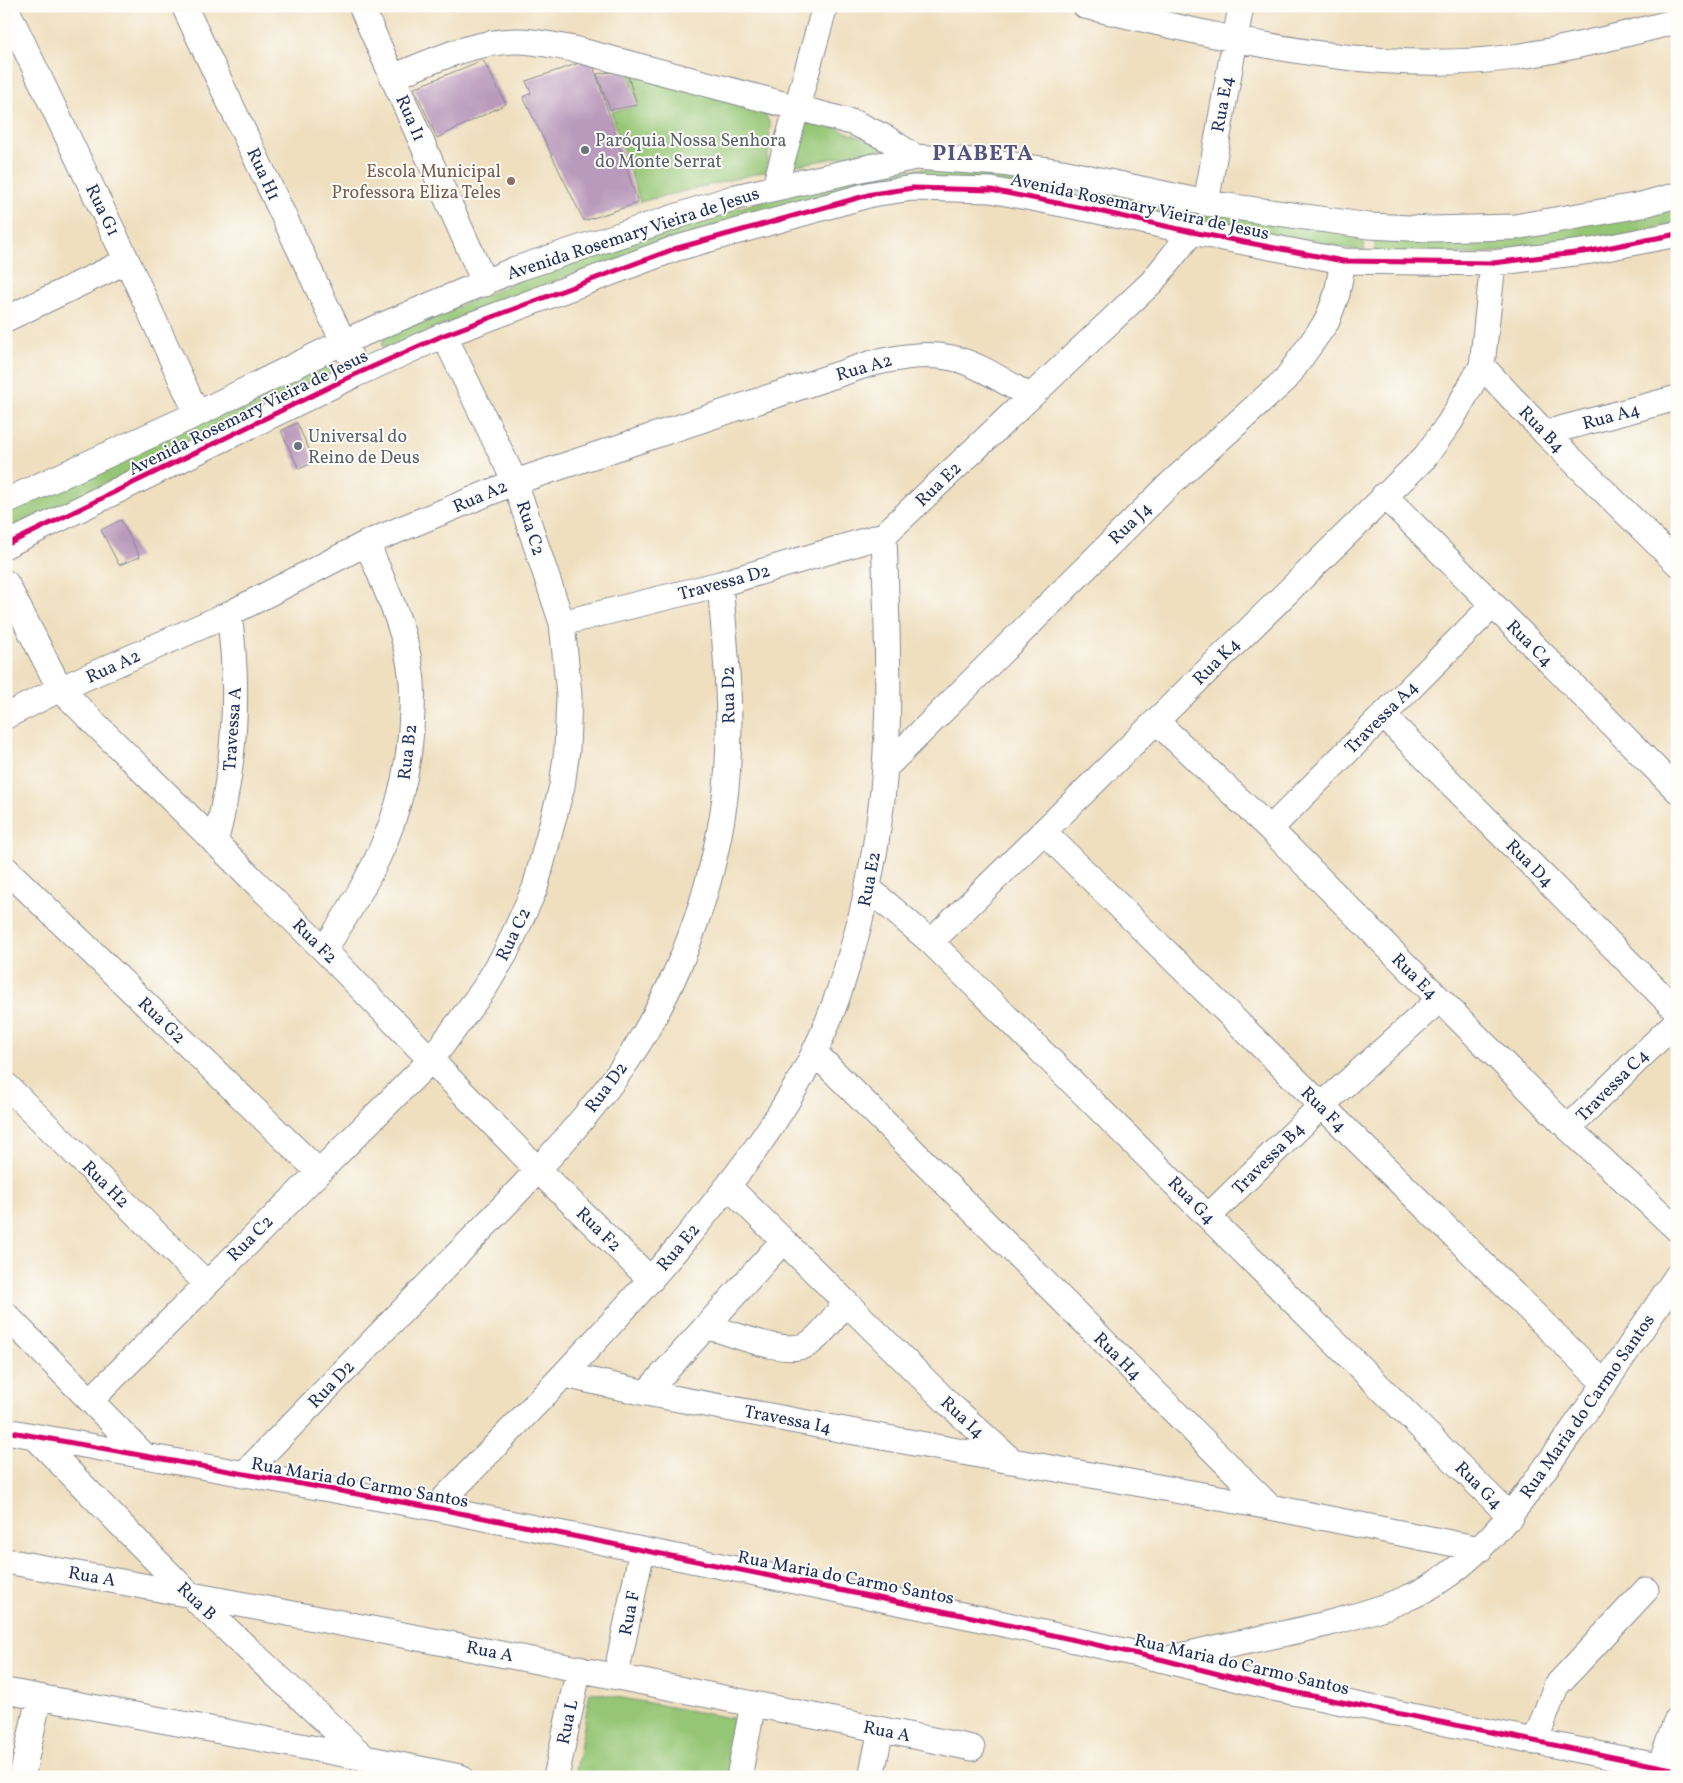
<svg xmlns="http://www.w3.org/2000/svg" width="1683" height="1783" font-family="Vollkorn,serif">
  <style>
    .green { fill: #95c675; stroke: #587a6a }
    .building { fill: #ba9abc }
    .lines { fill: none; stroke-linecap: round; stroke-linejoin: round }
    .minor-casing { stroke: #85878e; stroke-width: 27 }
    .minor { stroke: #fff; stroke-width: 25 }
    .cycleway-casing { stroke: #fdfcf7; stroke-width: 8 }
    .cycleway { stroke: #d6006c; stroke-width: 5 }
    .worship-dot { fill: #6b7280; stroke: #fdfcf7; stroke-width: 2 }
    .education-dot { fill: #8d6e63; stroke: #fdfcf7; stroke-width: 2 }
    .labels { text-anchor: middle; stroke-width: 4; stroke-linejoin: round; paint-order: stroke }
    .street-label { font-size: 18px; fill: #1b2f5e; stroke: #fdfcf7 }
    .worship-label { font-size: 18px; fill: #5b616d; stroke: #fdfcf7; text-anchor: start }
    .education-label { font-size: 18px; fill: #785e54; stroke: #fdfcf7; text-anchor: end }
    .district-label { font-size: 22px; font-weight: bold; letter-spacing: 1px; fill: #53547f; stroke: #fdfcf7 }
  </style>
  <rect width="100%" height="100%" fill="#fdfcf7"/>
  <filter id="ink" filterUnits="userSpaceOnUse"><feTurbulence type="fractalNoise" baseFrequency=".02" numOctaves="2"/><feDisplacementMap in="SourceGraphic" scale="10" xChannelSelector="R" yChannelSelector="G"/><feConvolveMatrix kernelMatrix="1 2 1 2 8 2 1 2 1" color-interpolation-filters="sRGB"/></filter>
  <filter id="wash" filterUnits="userSpaceOnUse"><feTurbulence type="fractalNoise" baseFrequency=".0096" numOctaves="4" result="noise"/><feDisplacementMap in="SourceGraphic" scale="20" xChannelSelector="R" yChannelSelector="G"/><feGaussianBlur stdDeviation="1.12" result="paint"/><feColorMatrix in="noise" values="0 0 0 0 0 0 0 0 0 0 0 0 0 0 0 0 0 1.4 0 .05"/><feComposite in="paint" operator="in"/></filter>
  <g filter="url(#wash)">
    <rect width="100%" height="100%" fill="#efdfbf"/>
    <!-- green -->
    <path class="green" d="M628,71l136,41 6,12 -3,47 -127,31 -29,-90 28,-6z
      M805,117l85,31 -98,18z
      M942,168l64,2 358,67v14l-452,-72 -80,13 -98,27 -182,63 -168,67 -2,-4 2,-8 154,-64 210,-68 128,-34z
      M1677,205v17l-59,16 -142,16 -101,-1 -1,-18z
      M325,363l3,2 2,9 -324,158v-21z
      M590,1692l151,28 -11,57h-155z"/>
    <g id="blocks">
      <!-- building -->
      <path class="building" d="M591,59l47,144 -54,18 -61,-124 8,-4 -5,-12z
        M483,60l23,44 -69,34 -23,-50z
        M626,70l11,35 -27,5 -13,-36z
        M297,423l18,39 -16,7 -18,-38z
        M121,520l19,37 -21,8 -18,-35z"/>
    </g>
  </g>
  <g filter="url(#ink)">
    <use href="#blocks" fill-opacity="0" stroke="#85878e" stroke-width="1"/>
    <g class="lines">
      <!-- minor casing -->
      <g class="minor-casing">
        <path id="minor" d="M184,6l166,350
          M361,6l124,278
          M1085,6c137,31 288,71 429,51 55,-8 109,-22 163,-36
          M6,8l121,253 70,153
          M393,77c39,-16 81,-36 124,-36 19,0 38,5 57,8l281,74 31,15 29,19
          M775,186l50,-180
          M1206,203l35,-197
          M1493,263l-11,103 63,67 132,130
          M6,319l121,-58
          M1545,433l132,-35
          M1384,495l293,295
          M6,501l191,-87 146,-72 173,-73 220,-72 179,-40 86,6 61,9 144,31 163,23 61,3 85,-2 126,-22 36,-10
          M6,545l348,-170 90,-40 230,-86 198,-55 41,-6 78,2 107,21 94,21 151,29 150,2 98,-12 86,-17
          M6,583l54,106 264,261 214,220 113,110
          M562,623l158,-39 164,-49
          M1383,715l294,296
          M6,716l54,-27 169,-75 138,-71 148,-61 354,-118c79,-18 93,-8 160,32
          M1156,721l114,108 298,299 109,101
          M885,768l285,-284 116,-105 41,-58 10,-27 6,-33
          M1270,829l222,-223
          M1044,832l561,552
          M215,843c20,-76 25,-151 14,-229
          M6,869l312,302
          M868,888l63,54 580,575
          M931,942l494,-485 25,-35 32,-56
          M324,950c47,-71 81,-133 87,-220 1,-19 3,-39 0,-57 -6,-46 -27,-88 -44,-130
          M814,1052l456,455 210,42
          M6,1085l200,198
          M1568,1128l109,-107
          M729,1187l219,216 64,58 258,46
          M1209,1216l112,-110 118,-106
          M6,1315l138,140
          M707,1326c24,7 82,32 103,17 14,-10 25,-27 36,-41
          M565,1375l81,18 365,68
          M646,1393l137,-152
          M91,1400l340,-340 53,-71 21,-35 30,-66 27,-102 5,-37 2,-54 -7,-72 -47,-141 -71,-147
          M6,1431l429,77 537,109 192,43 109,28 404,82
          M35,1437l153,156 177,165 95,19
          M243,1475c67,-69 134,-138 201,-207 59,-61 120,-122 171,-190 55,-74 92,-169 107,-260 13,-77 5,-156 -2,-234
          M435,1508c84,-86 168,-172 246,-264 49,-59 97,-119 132,-189 33,-67 56,-159 66,-233 14,-95 8,-191 5,-287l268,-253 40,-50
          M6,1561c323,58 644,122 966,187
          M1165,1660c79,-21 161,-30 238,-60 76,-31 120,-101 166,-165 37,-52 72,-105 108,-159
          M616,1675l26,-125
          M6,1691l359,67
          M1535,1742l21,-56 90,-96
          M1660,1766l17,-47
          M22,1777l17,-80
          M556,1777l23,-109
          M739,1777l14,-73
          M871,1777l10,-47"/>
      </g>
      <!-- minor -->
      <use href="#minor" class="minor"/>
      <!-- cycleway casing -->
      <g class="cycleway-casing">
        <path id="cycleway" d="M6,545l348,-170 90,-40 230,-86 198,-55 41,-6 78,2 107,21 94,21 151,29 150,2 98,-12 86,-17
          M6,1431l429,77 537,109 192,43 109,28 404,82"/>
      </g>
      <!-- cycleway -->
      <use href="#cycleway" class="cycleway"/>
    </g>
  </g>
  <!-- markers -->
  <g class="worship-dot">
    <circle cx="585" cy="150" r="5"/>
    <circle cx="298" cy="446" r="5"/>
  </g>
  <circle class="education-dot" cx="511" cy="181" r="5"/>
  <g class="labels">
    <!-- street labels -->
    <g class="street-label">
      <text transform="translate(1222 104) rotate(-80)" y="6">Rua E4</text>
      <text transform="translate(411 118) rotate(66)" y="6">Rua I1</text>
      <text transform="translate(264 174) rotate(65)" y="6">Rua H1</text>
      <text transform="translate(1140 206) rotate(12)" y="6">Avenida Rosemary Vieira de Jesus</text>
      <text transform="translate(103 210) rotate(64)" y="6">Rua G1</text>
      <text transform="translate(633 233) rotate(-18)" y="6">Avenida Rosemary Vieira de Jesus</text>
      <text transform="translate(864 367) rotate(-16)" y="6">Rua A2</text>
      <text transform="translate(248 412) rotate(-26)" y="6">Avenida Rosemary Vieira de Jesus</text>
      <text transform="translate(1611 416) rotate(-15)" y="6">Rua A4</text>
      <text transform="translate(1542 429) rotate(46)" y="6">Rua B4</text>
      <text transform="translate(938 484) rotate(-44)" y="6">Rua E2</text>
      <text transform="translate(480 496) rotate(-23)" y="6">Rua A2</text>
      <text transform="translate(1130 523) rotate(-44)" y="6">Rua J4</text>
      <text transform="translate(531 528) rotate(72)" y="6">Rua C2</text>
      <text transform="translate(724 582) rotate(-15)" y="6">Travessa D2</text>
      <text transform="translate(1530 643) rotate(45)" y="6">Rua C4</text>
      <text transform="translate(1216 661) rotate(-45)" y="6">Rua K4</text>
      <text transform="translate(113 666) rotate(-24)" y="6">Rua A2</text>
      <text transform="translate(728 695) rotate(-91)" y="6">Rua D2</text>
      <text transform="translate(1381 717) rotate(-45)" y="6">Travessa A4</text>
      <text transform="translate(232 729) rotate(-86)" y="6">Travessa A</text>
      <text transform="translate(407 752) rotate(-83)" y="6">Rua B2</text>
      <text transform="translate(1530 863) rotate(45)" y="6">Rua D4</text>
      <text transform="translate(869 879) rotate(-79)" y="6">Rua E2</text>
      <text transform="translate(513 934) rotate(-64)" y="6">Rua C2</text>
      <text transform="translate(315 941) rotate(45)" y="6">Rua F2</text>
      <text transform="translate(1415 976) rotate(45)" y="6">Rua E4</text>
      <text transform="translate(162 1020) rotate(44)" y="6">Rua G2</text>
      <text transform="translate(1612 1085) rotate(-45)" y="6">Travessa C4</text>
      <text transform="translate(606 1087) rotate(-53)" y="6">Rua D2</text>
      <text transform="translate(1324 1109) rotate(45)" y="6">Rua F4</text>
      <text transform="translate(1268 1158) rotate(-45)" y="6">Travessa B4</text>
      <text transform="translate(106 1184) rotate(45)" y="6">Rua H2</text>
      <text transform="translate(1192 1200) rotate(45)" y="6">Rua G4</text>
      <text transform="translate(599 1229) rotate(44)" y="6">Rua F2</text>
      <text transform="translate(250 1238) rotate(-45)" y="6">Rua C2</text>
      <text transform="translate(678 1247) rotate(-50)" y="6">Rua E2</text>
      <text transform="translate(1118 1356) rotate(45)" y="6">Rua H4</text>
      <text transform="translate(331 1384) rotate(-46)" y="6">Rua D2</text>
      <text transform="translate(1587 1406) rotate(-55)" y="6">Rua Maria do Carmo Santos</text>
      <text transform="translate(963 1417) rotate(43)" y="6">Rua I4</text>
      <text transform="translate(788 1419) rotate(11)" y="6">Travessa I4</text>
      <text transform="translate(360 1482) rotate(10)" y="6">Rua Maria do Carmo Santos</text>
      <text transform="translate(1479 1485) rotate(45)" y="6">Rua G4</text>
      <text transform="translate(92 1576) rotate(10)" y="6">Rua A</text>
      <text transform="translate(846 1577) rotate(11)" y="6">Rua Maria do Carmo Santos</text>
      <text transform="translate(197 1601) rotate(44)" y="6">Rua B</text>
      <text transform="translate(629 1613) rotate(-79)" y="6">Rua F</text>
      <text transform="translate(490 1651) rotate(11)" y="6">Rua A</text>
      <text transform="translate(1242 1664) rotate(13)" y="6">Rua Maria do Carmo Santos</text>
      <text transform="translate(567 1722) rotate(-78)" y="6">Rua L</text>
      <text transform="translate(887 1731) rotate(11)" y="6">Rua A</text>
    </g>
    <!-- worship labels -->
    <g class="worship-label">
      <text x="595" y="146">Paróquia Nossa Senhora<tspan x="595" dy="21">do Monte Serrat</tspan></text>
      <text x="308" y="442">Universal do<tspan x="308" dy="21">Reino de Deus</tspan></text>
    </g>
    <!-- education labels -->
    <g class="education-label">
      <text x="501" y="177">Escola Municipal<tspan x="501" dy="21">Professora Eliza Teles</tspan></text>
    </g>
    <!-- district labels -->
    <g class="district-label">
      <text x="983" y="160">PIABETA</text>
    </g>
  </g>
  <!-- margin -->
  <rect width="1683" height="1783" fill="none" stroke="#fdfcf7" stroke-width="25"/>
</svg>
